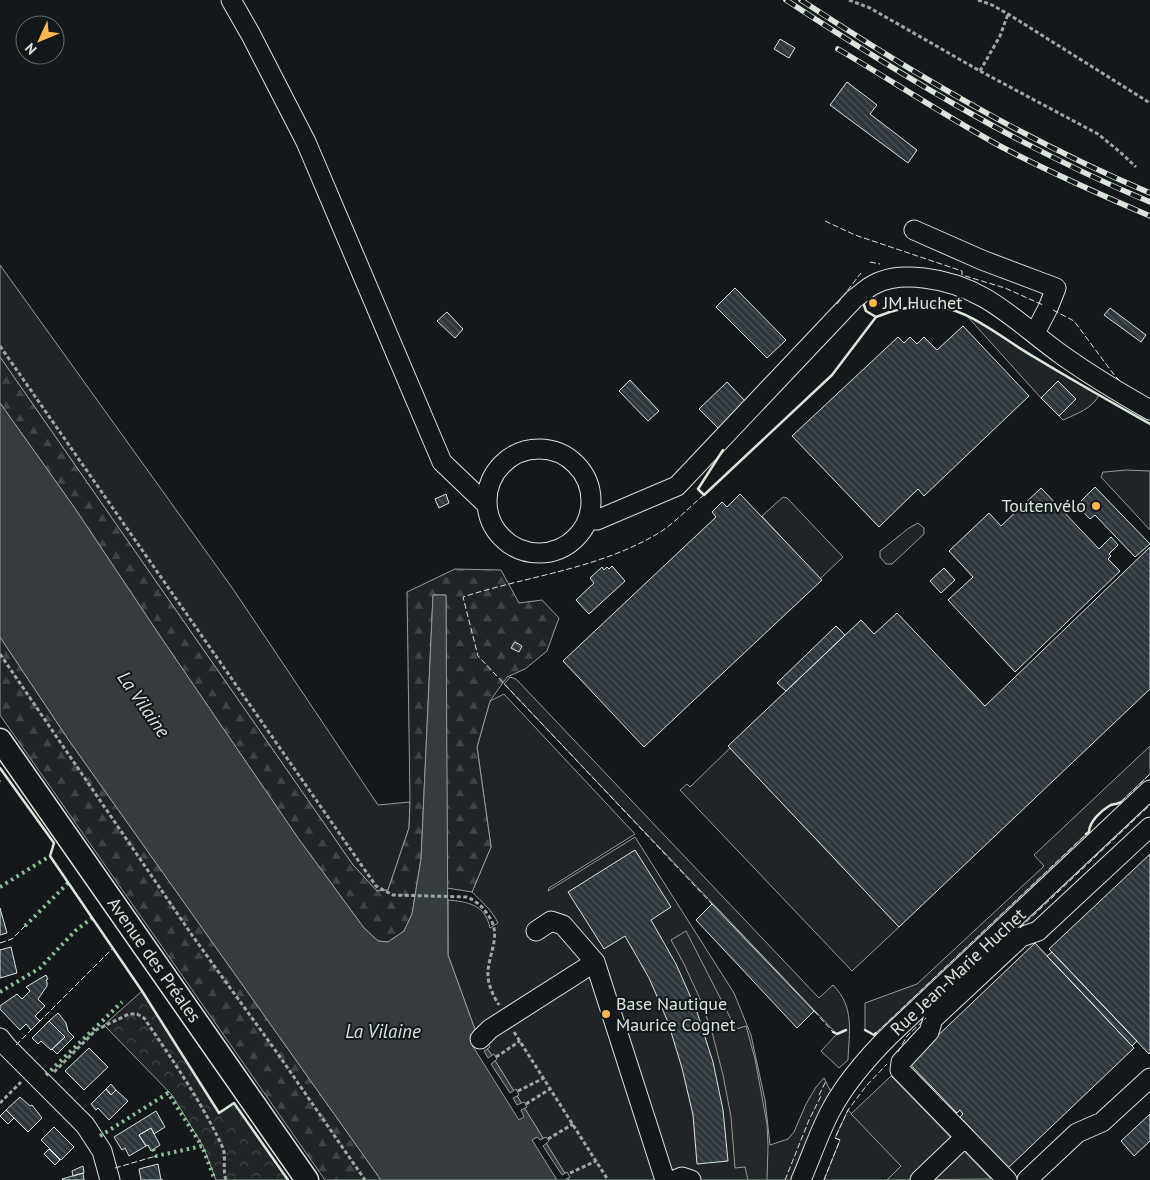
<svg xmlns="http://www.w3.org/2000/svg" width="1150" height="1180" font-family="'PT Sans',sans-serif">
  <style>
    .grass { fill: #202428; stroke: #939e99 }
    .forest { fill: url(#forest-firs); stroke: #939e99 }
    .park { fill: url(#park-crowns); stroke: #939e99 }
    .parking { fill: #24282b; stroke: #939e99 }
    .water { fill: #363b3e; stroke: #939e99 }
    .pier { fill: #14181c; stroke: #939e99 }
    .building { fill: url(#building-back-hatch); stroke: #d8e6dc }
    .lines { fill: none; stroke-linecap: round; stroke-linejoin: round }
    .minor-casing { stroke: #d8e6dc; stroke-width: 21 }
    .major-casing { stroke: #d8e6dc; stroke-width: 25 }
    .path { stroke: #9da8a2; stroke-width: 3; stroke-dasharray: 4 2.5; stroke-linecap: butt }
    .minor { stroke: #14181c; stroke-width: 19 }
    .major { stroke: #14181c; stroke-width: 22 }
    .rail-casing { stroke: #d8e6dc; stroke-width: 5.5 }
    .rail { stroke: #14181c; stroke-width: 4; stroke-dasharray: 11; stroke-linecap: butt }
    .hedge { stroke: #8ac095; stroke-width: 4; stroke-dasharray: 2.5 4; stroke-linecap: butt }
    .fence { stroke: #d8e6dc; stroke-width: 1; stroke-dasharray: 6 2.5; stroke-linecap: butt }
    .wall { stroke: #d8e6dc; stroke-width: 2.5 }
    .poi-dot { fill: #ffb74d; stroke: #14181c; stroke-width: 2 }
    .labels { text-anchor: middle; stroke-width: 4; stroke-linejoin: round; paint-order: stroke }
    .poi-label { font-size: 18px; fill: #d8e6dc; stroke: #14181c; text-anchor: start }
    .street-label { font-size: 18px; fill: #d8e6dc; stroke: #14181c }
    .water-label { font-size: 19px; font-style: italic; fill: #d8e6dc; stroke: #14181c }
  </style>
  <defs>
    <pattern id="forest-firs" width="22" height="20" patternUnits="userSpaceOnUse" patternTransform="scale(1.25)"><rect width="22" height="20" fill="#202428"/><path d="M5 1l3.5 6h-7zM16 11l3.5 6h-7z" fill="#404447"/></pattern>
    <pattern id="park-crowns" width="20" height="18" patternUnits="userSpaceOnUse" patternTransform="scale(1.25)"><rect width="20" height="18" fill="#202428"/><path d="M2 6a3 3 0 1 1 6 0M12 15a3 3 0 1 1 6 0" fill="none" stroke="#404447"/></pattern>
    <pattern id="building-back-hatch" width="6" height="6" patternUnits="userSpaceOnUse" patternTransform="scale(1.25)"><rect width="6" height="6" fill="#2c363c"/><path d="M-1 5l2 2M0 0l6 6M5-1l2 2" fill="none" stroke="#4a5358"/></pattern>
  </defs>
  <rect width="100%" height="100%" fill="#14181c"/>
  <!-- grass -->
  <path class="grass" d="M0,265l233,324 145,216 32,-3 -1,26 -21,62 -11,1 -24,-26 -353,-508z
    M966,315l133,80c-7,14 -23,19 -36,25l-4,-4 17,-17 -18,-18 -17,17z
    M1126,470l24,1v59l-49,-53 2,-5h2z
    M783,497l4,1 56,59 -23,22 -58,-63z
    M918,523l6,5v6l-32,30h-6l-6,-7v-6l29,-23z
    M510,677l6,2 303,319 14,-13c22,22 16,47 15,75l-9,8 -18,-17 16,-17 -333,-350z
    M504,694l131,140 -86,54 -1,3 87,-54 99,156 17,42 14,65 5,45 18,-6 6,-7 12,-28 10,-17 8,-9 7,14 -39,88h-223l-78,-126 -14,-19 -29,-80v-55c20,2 37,4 42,28l8,-5c-6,-13 -16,-21 -26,-31l19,-45 -14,-100 13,-46z
    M1150,746v28l-32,30c-12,0 -29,16 -29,28l-213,201 -2,2 -9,-5v-27l52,-19 127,-118 -10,-11z
    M730,748l169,179 -47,44 -172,-181 7,-6 3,3z
    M848,1110l54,56 -15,14h-63l16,-40 -5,-2z"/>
  <!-- forest -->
  <path class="forest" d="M0,357l353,508 24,26 11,-1 21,-62 1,-26 -3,-210 48,-23 46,1 18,33 23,-3 17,18 -12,33 -22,18 -18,8 -17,24 -13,46 14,100 -19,45 -25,-4 -1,-293h-13l-12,264 -9,55 -8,17 -16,11 -10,-1 -14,-13 -66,-90 -140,-205 -84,-126 -74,-104z
    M0,637l68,102 313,441h-56l-325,-465z"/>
  <!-- park -->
  <path class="park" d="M142,991l77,122 15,-10 54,77h-72l-13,-34 -31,-51 -68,-70z"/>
  <!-- parking -->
  <path class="parking" d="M686,931l50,98 10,-3 9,33 12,65 1,22 -1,34h-19l-3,-13 -10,1 -4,-51 -8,-42 -11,-43 -12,-33 -16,-35 -13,-24z
    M891,1076l100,103 -104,1 14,-14 -50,-52z"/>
  <!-- water -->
  <path class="water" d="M0,403l74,104 84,126 140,205 66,90 14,13 10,1 16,-11 8,-17 9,-55 12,-264h13l2,360 29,80 14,19 78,126h-188l-313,-441 -68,-102z"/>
  <!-- pier -->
  <path class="pier" d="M478,1041l9,1 3,5 -6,4 4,7 6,-4 3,5 -6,5 19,29 6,-4 3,6 -6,3 4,7 7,-3 3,5 -6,3 3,7 -5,3 -47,-75z
    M537,1137l3,3 6,-3 3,4 -6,5 19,29 5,-3 3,5 -5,3h-8l-25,-40z"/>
  <!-- building -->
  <path class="building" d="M780,39l15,9 -6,10 -15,-9z
    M847,82l30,23 -7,9 47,36 -9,13 -78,-58z
    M735,288l51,52 -19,18 -51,-51z
    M876,298l3,6 -9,4 -2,-5z
    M1110,308l36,27 -5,7 -37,-27z
    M447,312l16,17 -8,9 -18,-17z
    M963,326l66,70 -105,100 -6,-7 -39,38 -87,-91 106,-99 6,6 6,-6 7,7 7,-7 13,13z
    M630,380l29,31 -11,10 -29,-30z
    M1058,381l18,18 -17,17 -18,-18z
    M727,382l21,22 -28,26 -21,-21z
    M1095,487l55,57 -15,13 -40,-42 -5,4 -13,-14z
    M1041,488l58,61 12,-12 7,8 -9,9 2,2 -3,3 12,12 -105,101 -67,-72 25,-23 -24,-26 40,-38 12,13z
    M446,494l3,9 -10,5 -4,-9z
    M740,494l82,86 -178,167 -81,-86 153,-144 -4,-5 10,-10 5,5z
    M1150,547v142l-251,238 -171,-181 133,-126 13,14 23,-21 88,93z
    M612,566l13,15 -36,33 -13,-14 18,-17 -4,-5 12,-11 2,3 3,-3 2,2z
    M944,568l11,12 -14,13 -11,-12z
    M836,626l9,9 -59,56 -9,-8z
    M515,642l7,4 -3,6 -8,-4z
    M635,850l36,57 -20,13 25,44 20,45 17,53 10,48 5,51 -31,3 -4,-49 -11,-47 -14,-46 -19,-44 -24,-42 -21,13 -36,-57z
    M1150,854v198l-1,2 -100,-105z
    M712,904l102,107 -17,17 -101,-108z
    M0,908l7,25 -7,2z
    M1035,943l99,105 -126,120 -48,-51 3,-3 -3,-4 -3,3 -48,-50z
    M11,947l6,26 -17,5v-28z
    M1052,952l85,89 -5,5 -85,-90z
    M46,975l2,4 -2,1 1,2v4l-9,13 7,7 -10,10 5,5 -9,9 -5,-6 -6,6 -20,-21v-3l17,-12 5,5 8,-8 -4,-4z
    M58,1013l8,10 2,8 6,6 -17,17 -5,-5 13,-12 -16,-16z
    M49,1021l16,16 -14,13 -10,-9 -3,3 -6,-6z
    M89,1048l19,19 -24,23 -19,-19z
    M111,1084l5,6 -5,5 -5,-6z
    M106,1089l5,6 5,-5 12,11 -19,19 -11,-12 -2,2 -5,-6z
    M20,1097l10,9 2,-1 10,13 -14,14 -22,-22z
    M6,1110l8,8 -6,6 -8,-8z
    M156,1111l9,16 -11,7 -3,-6 -12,7 7,11 -17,10 -4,-8 -3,2 -8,-13z
    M1150,1114v27l-16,15 -13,-15z
    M54,1127l20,20 -13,13 -20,-20z
    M151,1128l9,17 -9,6 -3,-6 -2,1 -7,-11z
    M49,1149l11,11 -5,5 -11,-11z
    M158,1164l3,16h2h-22l-2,-11z
    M83,1166l1,7 -11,3 -1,-5z
    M83,1173l1,7h-21l-1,-1z"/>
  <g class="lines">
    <!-- minor casing -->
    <g class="minor-casing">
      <path id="minor" d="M231,0l20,35 55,107 136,320 44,42
        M914,230l68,30 74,28 -8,20 -13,25
        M487 501a52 52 0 1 1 104 0a52 52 0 1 1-104 0Z
        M588,520h9l80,-34 177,-187c7,-5 14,-12 21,-15 16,-8 32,-8 49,-6 61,7 92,44 138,77 28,20 58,38 88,55
        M536,931l15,-10 12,4 32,37 70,218
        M0,1038l7,9 78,78 17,26 8,29
        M480,1039l10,-10 105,-67
        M675,1180l7,-3 9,3
        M801,1180c10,-23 18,-47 29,-68 15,-29 37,-54 60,-77l260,-245
        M920,1180l45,-43
        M1007,1180l-107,-110 1,-8 28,-30 4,-13 88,-82 17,-6 112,-104
        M1027,1180l50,-47 25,-11 48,-44"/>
    </g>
    <!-- major casing -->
    <g class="major-casing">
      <path id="major" d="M0,740l307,440"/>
    </g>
    <!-- path -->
    <path class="path" d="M849,0l21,8 110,63 118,63 22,18 16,15
      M978,0l14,5 16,9 142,89
      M980,71l20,-35 8,-22
      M0,346l376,540 17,9 74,2c9,4 15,9 21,18 17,23 -5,44 1,68 2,8 6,16 10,22
      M0,654l194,284 84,116 87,126
      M514,1032l94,148
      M496,1057l24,-16
      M54,1072l42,-42 33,-16h8l7,4c28,41 57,83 78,128 5,10 0,23 4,34
      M518,1091l26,-13
      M0,1103l21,-21
      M526,1104l24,-15
      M548,1139l25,-15
      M570,1173l26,-12"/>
    <!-- minor -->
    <use href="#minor" class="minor"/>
    <!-- major -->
    <use href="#major" class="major"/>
    <!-- rail casing -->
    <g class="rail-casing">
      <path id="rail" d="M786,0c116,76 235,148 364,202
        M801,0c111,73 226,141 349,193
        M838,49c54,32 106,66 160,96 49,26 101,49 152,71"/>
    </g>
    <!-- rail -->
    <use href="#rail" class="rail"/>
    <!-- hedge -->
    <path class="hedge" d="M0,887l50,-31
      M25,926l43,-43
      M0,992l40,-24 35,-37 17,-13
      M46,1075l76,-73
      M100,1136l68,-43 34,53
      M153,1149l3,7 46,-10 13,34"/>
    <!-- fence -->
    <path class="fence" d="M825,221l30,14 107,36v4l43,13 38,17
      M870,262l10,2
      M837,304l24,-31
      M1053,310l21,11 41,55 7,7
      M704,495c-15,12 -31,30 -47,39 -59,35 -130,42 -194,63l15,59 234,248
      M0,781h1
      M1121,802l29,-28
      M1020,928l130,-123
      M0,943l12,-4 13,-13
      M814,1011l19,21
      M39,1022l74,-74
      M876,1033l210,-199
      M16,1045l17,-17
      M898,1052l9,-16 19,-18
      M115,1168l41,-12
      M785,1180l24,-60 12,-24 -2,-1 7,-14
      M824,1180l16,-40 -5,-2 13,-28 19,-25 20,-21"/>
    <!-- wall -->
    <path class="wall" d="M864,305l2,6 10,6c20,-8 42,-13 64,-10 31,4 66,34 94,50 38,23 77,45 116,67
      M723,450l-25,39 6,6 128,-120 44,-58
      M0,768l54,75 -4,13 92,135 77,122 15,-10 54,77
      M1086,834l3,-2c0,-10 12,-21 20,-26 4,-3 8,-1 12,-4
      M865,1030l9,5 2,-2
      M833,1032l4,2 9,-4"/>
  </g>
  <!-- markers -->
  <g class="poi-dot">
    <circle cx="873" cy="303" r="5"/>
    <circle cx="1096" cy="506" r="5"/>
    <circle cx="606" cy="1014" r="5"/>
  </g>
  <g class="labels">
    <!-- poi labels -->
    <g class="poi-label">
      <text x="883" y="309">JM Huchet</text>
      <text x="1086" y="512" text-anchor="end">Toutenvélo</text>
      <text x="616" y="1010">Base Nautique<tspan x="616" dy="21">Maurice Cognet</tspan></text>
    </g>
    <!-- street labels -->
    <g class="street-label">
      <text transform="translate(154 960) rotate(55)" y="6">Avenue des Préales</text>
      <text transform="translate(958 972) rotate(-43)" y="6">Rue Jean-Marie Huchet</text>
    </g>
    <!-- water labels -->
    <g class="water-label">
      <text transform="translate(144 704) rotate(55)" y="7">La Vilaine</text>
      <text x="383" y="1038">La Vilaine</text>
    </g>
  </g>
  <!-- north arrow -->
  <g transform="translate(40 40) rotate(226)"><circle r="24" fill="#14181c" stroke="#626a69"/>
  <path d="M0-4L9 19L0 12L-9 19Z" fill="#ffb74d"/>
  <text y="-8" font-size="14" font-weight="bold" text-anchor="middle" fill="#d8e6dc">N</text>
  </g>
</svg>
